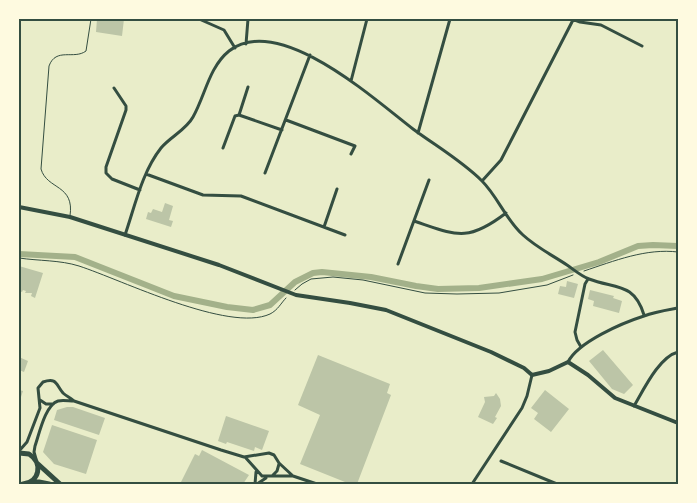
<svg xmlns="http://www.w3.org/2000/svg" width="697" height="503" font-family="'Exo 2',sans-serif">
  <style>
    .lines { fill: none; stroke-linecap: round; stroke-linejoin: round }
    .canal { stroke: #a3b18a; stroke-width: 6 }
    .building { fill: #bcc5a7 }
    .path { stroke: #344e41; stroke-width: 1 }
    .service { stroke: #344e41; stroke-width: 1 }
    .minor { stroke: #344e41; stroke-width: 3 }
    .tertiary { stroke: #344e41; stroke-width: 4 }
    .primary { stroke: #344e41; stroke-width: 5 }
    .neatline { fill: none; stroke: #344e41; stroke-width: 2 }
  </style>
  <rect width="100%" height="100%" fill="#e9edc9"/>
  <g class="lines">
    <!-- canal -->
    <path class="canal" d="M19,254l56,3 99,39 53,11 26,3 17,-5 25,-23 18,-9 9,-1 49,5 45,9 22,3 41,-1 63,-9 57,-17 39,-16 15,-1 25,1"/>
  </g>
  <!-- building -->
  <path class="building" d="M97,19h27l-2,17 -26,-4z
    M165,203l8,3 -4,14 4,1 -2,6 -25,-8 2,-7 3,1 2,-4 9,3z
    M19,266l24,7 -8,25 -4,-2 1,-3h-7l1,-2 -3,-1 -1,2 -3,-1z
    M567,281l11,3 -4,14 -16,-4 2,-8 6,1z
    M590,290l24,6 -1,2 9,3 -3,12 -26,-7 1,-5 -6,-2z
    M603,350l30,35 -9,9 -12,-5 -23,-28z
    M318,355l72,29 -3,9 4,2 -34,89h-7l-50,-20 20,-49 -22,-10z
    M19,357l9,4 -4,11 -5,-2z
    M19,390l4,1 -4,12z
    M545,390l24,19 -18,23 -17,-13 4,-6 -7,-5z
    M496,393l4,6 1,7 -6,11 2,1 -4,6 -15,-7 7,-15 -1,-5 10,-1z
    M67,407h6l32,11 -6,17 -45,-15 3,-10z
    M226,416l43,15 -7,19 -7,-3 -1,4 -27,-9 -1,2 -8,-3z
    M52,425l45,15 -11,34 -32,-10 -11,-12z
    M202,450l47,25 -6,9h-63l15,-30 4,2z"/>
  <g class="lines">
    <!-- path -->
    <path class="path" d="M19,258c20,3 41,2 60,8 43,14 150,67 191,48 8,-4 11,-11 16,-16
      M584,271c30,-10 62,-23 94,-19
      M295,290l7,-6 9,-5 22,-2 30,3 62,13 32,1 42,-1 48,-8 26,-10"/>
    <!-- service -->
    <path class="service" d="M70,216c5,-32 -23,-26 -29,-47l8,-103c7,-19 25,-6 37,-15l5,-32"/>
    <!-- minor -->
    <path class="minor" d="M199,19l25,11 11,18
      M572,19l8,3 21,3 41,21
      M246,44l2,-25
      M351,81l16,-62
      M114,88l12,18v4l-20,57v6l6,6 28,11
      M239,115l9,-28
      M286,120l69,26 -4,8
      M418,133l32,-114
      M223,148l12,-32 4,-1 43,15
      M265,173l45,-118
      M146,174l57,21 38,1 104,39
      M482,181l19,-21 72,-140
      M414,221c42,14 53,22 92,-8
      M324,227l13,-38
      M125,235c10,-29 17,-63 36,-87 9,-11 25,-18 32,-31 12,-21 16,-50 36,-66 50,-39 146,49 184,78 23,17 49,32 69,52 16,16 24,39 41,54 13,12 29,20 44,30 6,4 14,11 22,14 26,10 45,3 55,36
      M398,264l31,-84
      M581,347l-4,-7 -2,-8 10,-48 3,-5
      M568,362c10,-20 54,-39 76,-46 10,-4 23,-6 34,-8
      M40,400l6,4h7
      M634,406c10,-17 25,-49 44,-54
      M19,451l8,-9 13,-34 -2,-20 5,-6c14,-5 13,3 20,11 3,3 8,5 11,8l147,49 23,7 25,-4 5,2 5,8 14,13
      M245,457l17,19h31l24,8
      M36,459l-2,-7 1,-6c4,-11 10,-41 23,-45 4,-1 11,0 16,0
      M501,461l56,23
      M273,475l4,-4 2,-7
      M255,484l1,-12
      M257,484l9,-6
      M472,484l50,-76 5,-12 5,-21"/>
    <!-- tertiary -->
    <path class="tertiary" d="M19,207l51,10 149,48 77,30 54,8 36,7 105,42 33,16 8,7 17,-4 19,-9 20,13 27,23 63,25"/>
    <!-- primary -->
    <path class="primary" d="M19,453l10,1c14,9 11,28 -6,30
      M38,464l22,20
      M31,482h8l10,2"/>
  </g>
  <!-- border -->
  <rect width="697" height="503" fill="none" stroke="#fefae0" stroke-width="40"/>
  <rect x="20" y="20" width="657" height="463" class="neatline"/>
</svg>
